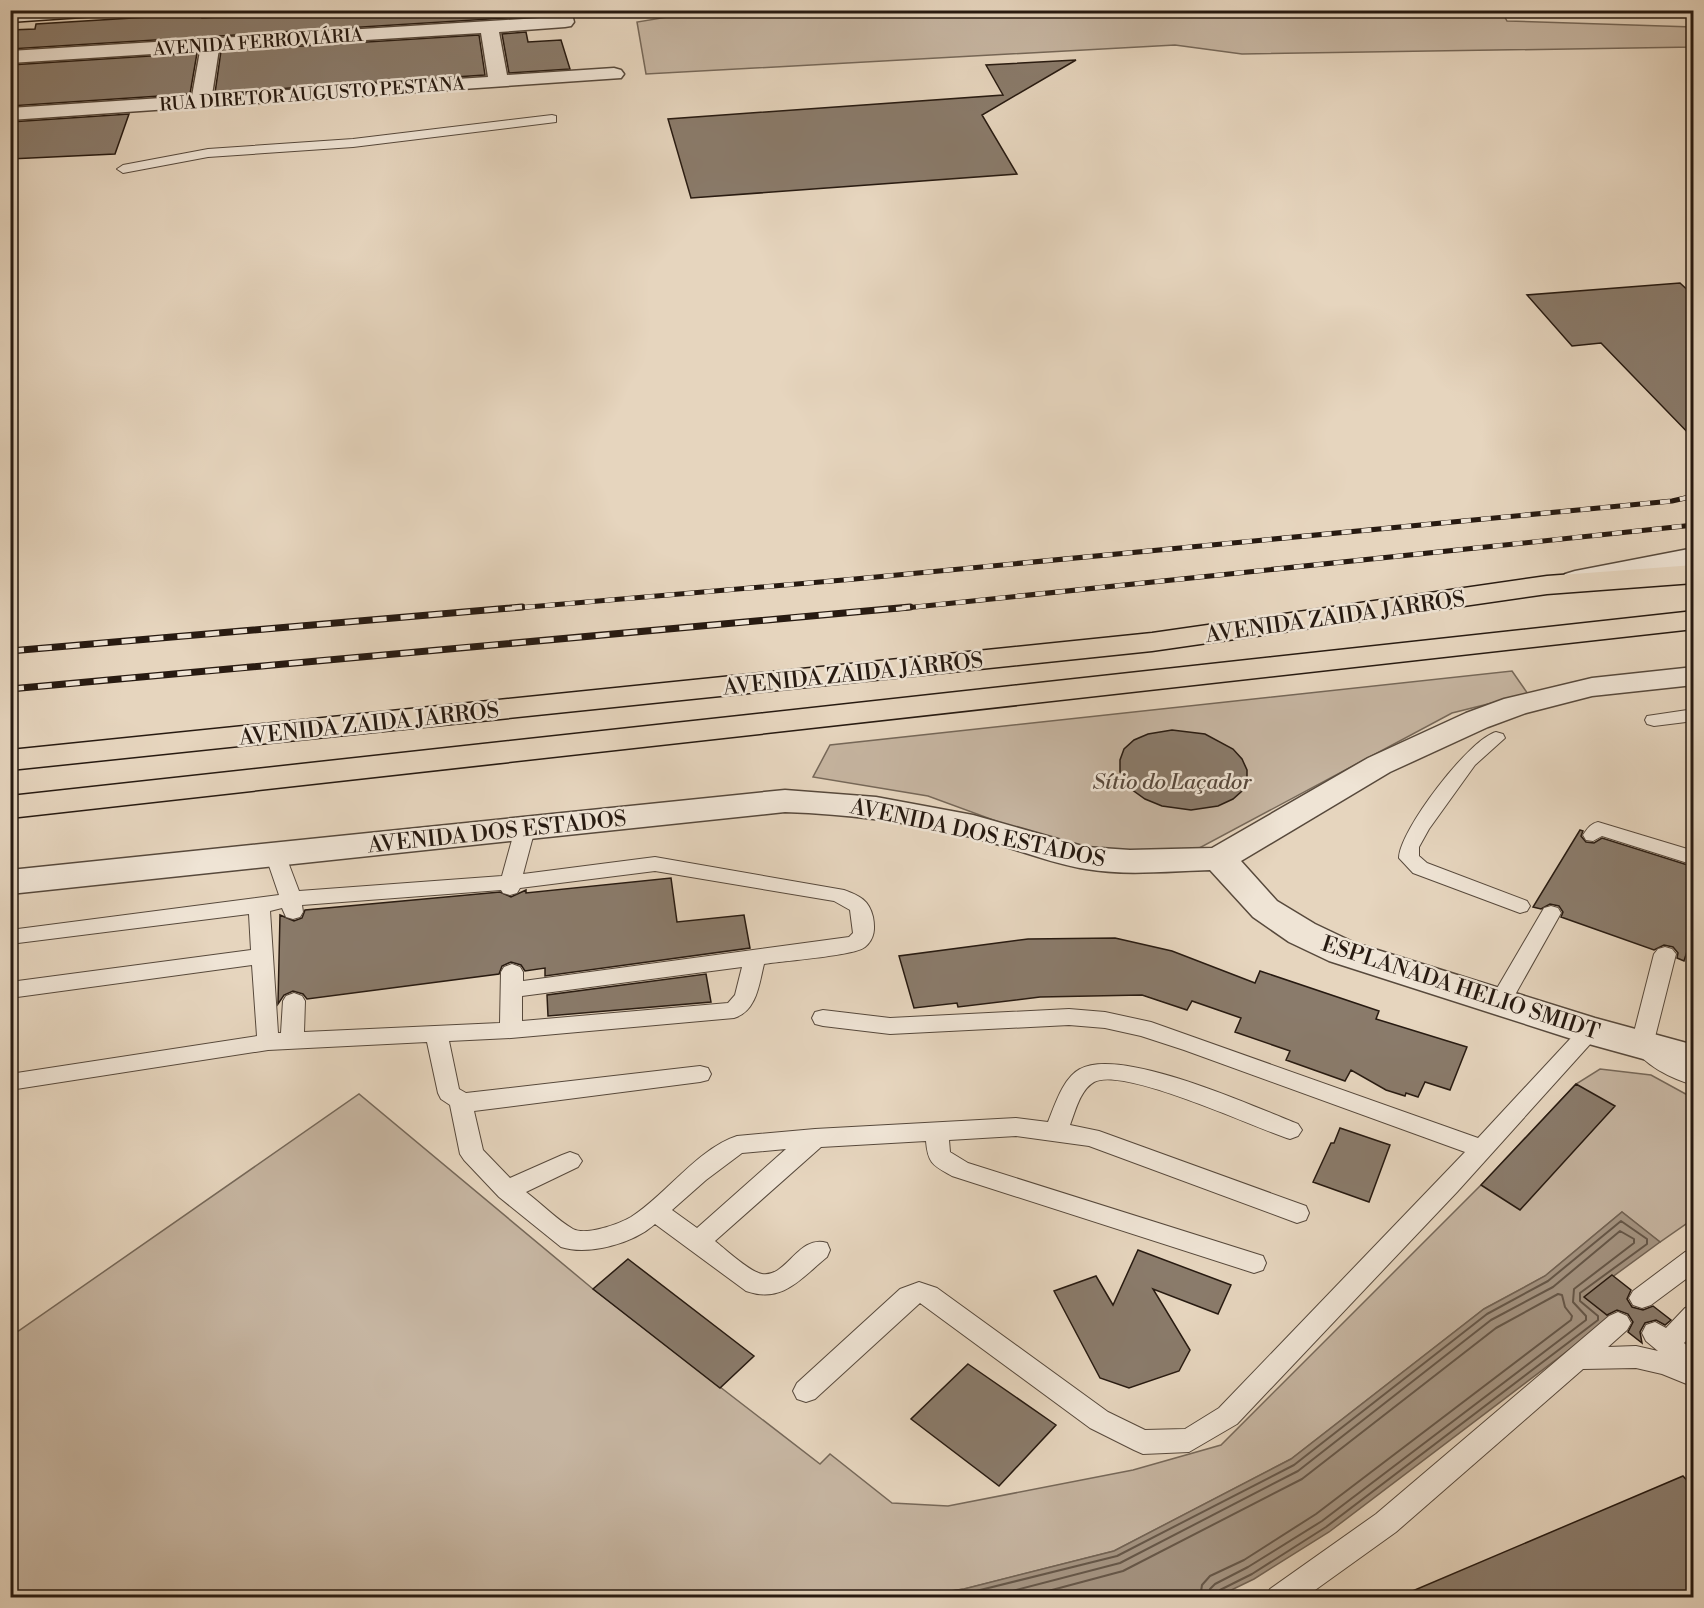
<svg xmlns="http://www.w3.org/2000/svg" width="1704" height="1608" font-family="'Libre Bodoni',serif">
  <style>
    .green { fill: #c6b5a1; stroke: #766859; stroke-width: 1.5 }
    .water { fill: #a59583; stroke: #736455; stroke-width: 1.5 }
    .lines { fill: none; stroke-linecap: round; stroke-linejoin: round }
    .shore { stroke: #66584a; stroke-width: 2 }
    .building { fill: #8a7b6b; stroke: #271a11; stroke-width: 1.5 }
    .service-casing { stroke: #57493c; stroke-width: 2 }
    .minor-casing { stroke: #57493c; stroke-width: 3 }
    .tertiary-casing { stroke: #57493c; stroke-width: 3 }
    .secondary-casing { stroke: #271a11; stroke-width: 3 }
    .motorway-casing { stroke: #271a11; stroke-width: 3 }
    .service { fill: #efe4d5; fill-rule: evenodd }
    .minor { fill: #efe4d5; fill-rule: evenodd }
    .tertiary { fill: #efe4d5; fill-rule: evenodd }
    .secondary { fill: #efe4d5; fill-rule: evenodd }
    .motorway { fill: #e6d5be; fill-rule: evenodd }
    .rail-far1-casing { stroke: #271a11; stroke-width: 5 }
    .rail-casing { stroke: #271a11; stroke-width: 7 }
    .rail-far1 { stroke: #efe4d5; stroke-width: 4; stroke-dasharray: 10; stroke-linecap: butt }
    .rail { stroke: #efe4d5; stroke-width: 4.5; stroke-dasharray: 14; stroke-linecap: butt }
    .labels { text-anchor: middle; stroke-width: 5; stroke-linejoin: round; paint-order: stroke }
    .far-street-label { font-size: 18px; fill: #271a11; stroke: #efe4d5 }
    .street-label { font-size: 22px; fill: #271a11; stroke: #efe4d5 }
    .park-label { font-size: 22px; font-style: italic; fill: #57483c; stroke: #efe4d5 }
  </style>
  <rect width="100%" height="100%" fill="#e6d5be"/>
  <filter id="stains"><feTurbulence type="fractalNoise" baseFrequency=".00333" numOctaves="4"/><feColorMatrix values="0 0 0 0 .2 0 0 0 0 .09 0 0 0 0 .02 0 0 0 .5 -.17"/></filter>
  <radialGradient id="worn" r=".72"><stop offset=".6" stop-color="#630" stop-opacity="0"/><stop offset="1" stop-color="#630" stop-opacity=".3"/></radialGradient>
  <!-- green -->
  <path class="green" d="M710,10h791l6,11 186,6 1,20 -452,7 -67,-9 -529,29 -9,-52z
    M1512,671l16,23 -76,19 -262,140 -65,1 -66,-10 -131,-48 -115,-19 17,-32z
    M1600,1069l51,6 42,23v121l-33,23 -38,-30 -77,64 -61,33 -193,150 -177,92 -150,38 -56,8h-897l-1,-260 349,-243 234,195 227,175 10,-10 62,49 56,3 185,-36 88,-25 260,-260 95,-101z"/>
  <!-- water -->
  <path class="water" d="M1622,1212l38,30 -75,55 26,21 -282,214 -75,47 -37,18 -309,1 56,-9 150,-38 177,-92 193,-150 61,-33z"/>
  <g class="lines">
    <!-- shore -->
    <path class="shore" d="M948,1598l169,-42 177,-91 193,-151 61,-33 73,-60 26,18v5l-67,49v8l18,15v4l-272,207 -74,47 -32,16 -4,8
      M985,1598l135,-35 178,-92 193,-151 62,-33 67,-56 14,8v4l-60,46 -1,13 13,14v4l-264,201 -74,46 -33,17 -5,5 -1,9
      M1022,1598l101,-27 179,-92 194,-151 62,-34 4,1 3,12 7,9 -1,4 -255,194 -72,46 -34,16 -8,9 -2,13"/>
  </g>
  <!-- building -->
  <path class="building" d="M254,10h268l1,7 -513,32v-19l25,-1 1,-5 129,-8h37v2l51,-3z
    M526,32l2,10 33,-2 9,29 -61,4 -7,-39z
    M479,35l6,40 -270,18 6,-42z
    M197,53l-7,41 -180,12v-41z
    M1076,60l-94,55 35,59 -326,24 -23,-79 335,-24 -17,-30z
    M129,114l-14,40 -105,5v-37z
    M1680,283l14,13v143l-93,-96 -29,3 -45,-51z
    M1172,730l33,4 28,15 9,10 5,11v10l-5,11 -9,8 -15,7 -27,4 -29,-4 -17,-7 -14,-10 -11,-17v-12l4,-11 10,-9 14,-6z
    M1580,830l3,1 -2,5 5,6 8,1 8,-5 92,29v62l-10,32 -7,-3 1,-5 -5,-6 -9,-2 -10,5 -93,-33 2,-5 -4,-6 -9,-2 -9,5 -8,-2z
    M671,878l6,44 67,-7 6,33 -205,28v-8l-20,3 -4,-6 -10,-3 -9,4 -3,8 -192,25 -4,-5 -10,-3 -9,4 -6,9 2,-89 14,6 8,-3 3,-8 195,-18 11,5 15,-7v3z
    M1115,938l57,13 83,32 5,-12 119,40 -3,8 91,28 -17,43 -25,-8 -7,15 -12,-4 -1,3 -19,-6 -35,-20 -6,11 -59,-21 4,-9 -55,-19 6,-14 -49,-17 -5,9 -45,-15 -102,2 -82,10 -1,-4 -43,5 -15,-52 129,-17z
    M706,974l5,28 -163,14 -1,-21z
    M1576,1084l39,22 -95,104 -39,-25z
    M1340,1128l50,17 -21,57 -56,-20 18,-39h3z
    M1138,1250l93,35 -13,29 -65,-25 37,61 -11,21 -50,17 -29,-10 -46,-87 42,-15 17,29z
    M628,1259l126,97 -34,32 -127,-99z
    M1612,1275l19,15 -4,9 5,8 11,3 10,-4 18,14 -6,5 -9,-5 -11,3 -5,9 2,11 -14,-11 5,-10 -5,-8 -11,-4 -10,5 -23,-18z
    M968,1364l88,61 -57,61 -88,-67z
    M1683,1476l11,12v110h-298z"/>
  <g class="lines">
    <!-- service casing -->
    <g class="service-casing">
      <path id="service" d="M552,115l4,1v6l-203,25 -145,10 -85,16 -6,-4 6,-4 85,-16 145,-10z
        M1694,709v12l-40,5 -7,-2 -2,-4 2,-4z
        M1496,732l7,2 2,4 -30,27 -46,64 -10,18v9l8,7 100,38 3,5 -3,5 -7,2 -107,-40 -14,-15c0,-27 70,-119 97,-126z
        M1598,822l96,29v14l-92,-29 -9,5 -7,-1 -3,-5c5,-7 7,-11 15,-13z
        M525,823l7,1 3,5 -12,45 132,-17 189,33c16,6 25,10 29,27 2,11 2,22 -8,30 -11,9 -83,14 -101,17 -5,20 -7,47 -30,54l-223,20 -62,3 10,48 7,4 234,-27 8,2 3,6 -3,6 -8,2 -226,29 9,39 27,28 52,-23 8,-3 8,3 4,6 -4,6 -52,25c15,11 31,28 47,37 13,7 46,-5 58,-12 34,-21 66,-68 106,-81l78,-7 201,-11 32,4c7,-17 15,-44 32,-53 41,-23 175,38 218,55l4,6 -4,6 -8,3c-35,-11 -167,-73 -196,-57 -14,8 -19,30 -24,43l29,6 207,75 3,7 -3,7 -9,3 -208,-77 -73,-10 -67,4 1,12 18,11 295,93 3,7 -3,7 -9,3 -302,-97c-19,-11 -24,-12 -26,-35l-105,6 -106,94c10,8 35,31 47,33 25,4 36,-40 65,-31l3,7 -3,7c-26,21 -44,47 -81,34l-91,-67c-21,19 -66,32 -94,23l-62,-50 -35,-37 -4,-6 -10,-49 -9,-6 -3,-6 -11,-51 -159,8 -258,40v-16l247,-38 -5,-71 -242,33v-16l241,-32 -2,-36 -239,30v-14l269,-35 -14,-41 3,-5 7,-2 7,2 3,5 14,37 203,-15 13,-47 3,-5zM655,871l179,30 16,9 3,23 -4,4 -326,44v-9l-3,-5 -8,-3 -8,3 -3,5 -1,51 -196,9 1,-31 -3,-5 -8,-3 -8,3 -3,5 -2,32h-3l-8,-122 12,-3 4,9 7,2 7,-2 3,-5 -1,-7 199,-15 2,3 7,2 7,-2 3,-5zM742,967l-7,28 -7,8 -206,18v-25zM786,1149l-89,79 -25,-18 34,-30 36,-27z
        M1551,906l7,2 3,5 -50,89 -3,5 -8,3 -8,-3 -3,-5 55,-94z
        M1665,947l7,2 4,5 -22,87 22,18 18,8v18c-22,-6 -51,-20 -63,-41l23,-90 4,-5z
        M1069,1009l36,3 46,10 327,116 105,-113 8,-2 8,2 3,6 -145,161 -220,232 -48,28 -46,2 -9,-4 -44,-22 -170,-125 -105,96 -9,3 -9,-3 -4,-8 4,-8 103,-94 19,-7 18,6 171,124 37,18 40,-1 34,-21 246,-256 -281,-102 -43,-14 -36,-8 -36,-3 -179,9 -67,-8 -8,-2 -3,-6 3,-6 8,-2 67,8z
        M1694,1249v24l-43,32 -9,3 -9,-3 -4,-7 4,-7 52,-39z
        M1694,1305v28l-10,10 10,8v36l-32,-13 -26,-6 -53,1 -187,163 -92,66h-38l4,-9 106,-75 233,-198 9,-4 9,4 4,7 -4,7 -19,17 28,-1 22,5 -12,-10 -4,-8 4,-8 9,-3 11,6 19,-20z"/>
    </g>
    <!-- minor casing -->
    <g class="minor-casing">
      <path id="minor" d="M553,10h18l3,12 -3,4 -6,1 -66,5 8,43 107,-7 7,2 3,4 -3,4 -611,42v-12l182,-12 8,-45 -190,12v-12l545,-34zM481,33l7,44 -276,18 7,-46z
        M1694,548v17l-119,24 -10,-3 -4,-6 4,-6 10,-3z"/>
    </g>
    <!-- tertiary casing -->
    <g class="tertiary-casing">
      <path id="tertiary" d="M1694,667v18l-102,11 -66,17 -38,14 -98,45 -149,89 36,40 38,23 40,19 240,75 99,27v28l-116,-32 -249,-80 -40,-19 -36,-25 -43,-47c-40,1 -83,6 -124,-1 -39,-6 -76,-23 -115,-32 -61,-15 -123,-23 -186,-25l-775,82v-24l775,-80 91,7 97,18 113,32 44,3 82,-2 156,-90 98,-45 38,-14 88,-21z"/>
    </g>
    <!-- secondary casing -->
    <g class="secondary-casing">
      <path id="secondary" d="M120,10l-9,5 -101,7v-10z"/>
    </g>
    <!-- motorway casing -->
    <g class="motorway-casing">
      <path id="motorway" d="M1694,565v18l-147,11 -395,57 -1142,119v-20l1142,-117 395,-57z
        M1694,611v18l-1684,189v-22z"/>
    </g>
    <!-- service -->
    <use href="#service" class="service"/>
    <!-- minor -->
    <use href="#minor" class="minor"/>
    <!-- tertiary -->
    <use href="#tertiary" class="tertiary"/>
    <!-- secondary -->
    <use href="#secondary" class="secondary"/>
    <!-- motorway -->
    <use href="#motorway" class="motorway"/>
    <!-- rail-far1 casing -->
    <g class="rail-far1-casing">
      <path id="rail-far1" d="M505,609l350,-30 817,-78 22,-5
        M896,609l798,-84"/>
    </g>
    <!-- rail casing -->
    <g class="rail-casing">
      <path id="rail" d="M10,651l512,-44
        M10,689l900,-82"/>
    </g>
    <!-- rail-far1 -->
    <use href="#rail-far1" class="rail-far1"/>
    <!-- rail -->
    <use href="#rail" class="rail"/>
  </g>
  <g class="labels">
    <!-- far-street labels -->
    <g class="far-street-label">
      <text transform="translate(258 42) rotate(-4)" y="6">AVENIDA FERROVIÁRIA</text>
      <text transform="translate(312 94) rotate(-4)" y="6">RUA DIRETOR AUGUSTO PESTANA</text>
    </g>
    <!-- street labels -->
    <g class="street-label">
      <text transform="translate(1335 616) rotate(-8)" y="8">AVENIDA ZAIDA JARROS</text>
      <text transform="translate(853 673) rotate(-6)" y="8">AVENIDA ZAIDA JARROS</text>
      <text transform="translate(369 723) rotate(-6)" y="8">AVENIDA ZAIDA JARROS</text>
      <text transform="translate(497 831) rotate(-6)" y="8">AVENIDA DOS ESTADOS</text>
      <text transform="translate(978 832) rotate(12)" y="8">AVENIDA DOS ESTADOS</text>
      <text transform="translate(1461 987) rotate(18)" y="8">ESPLANADA HELIO SMIDT</text>
    </g>
    <!-- park labels -->
    <g class="park-label">
      <text x="1172" y="789">Sítio do Laçador</text>
    </g>
  </g>
  <!-- margin -->
  <rect width="1704" height="1608" fill="none" stroke="#e6d5be" stroke-width="36"/>
  <rect x="12" y="12" width="1680" height="1584" fill="none" stroke="#271a11" stroke-width="3"/>
  <rect x="18" y="18" width="1668" height="1572" fill="none" stroke="#271a11" stroke-width="1.5"/>
  <rect width="100%" height="100%" filter="url(#stains)"/>
  <rect width="100%" height="100%" fill="url(#worn)"/>
</svg>
